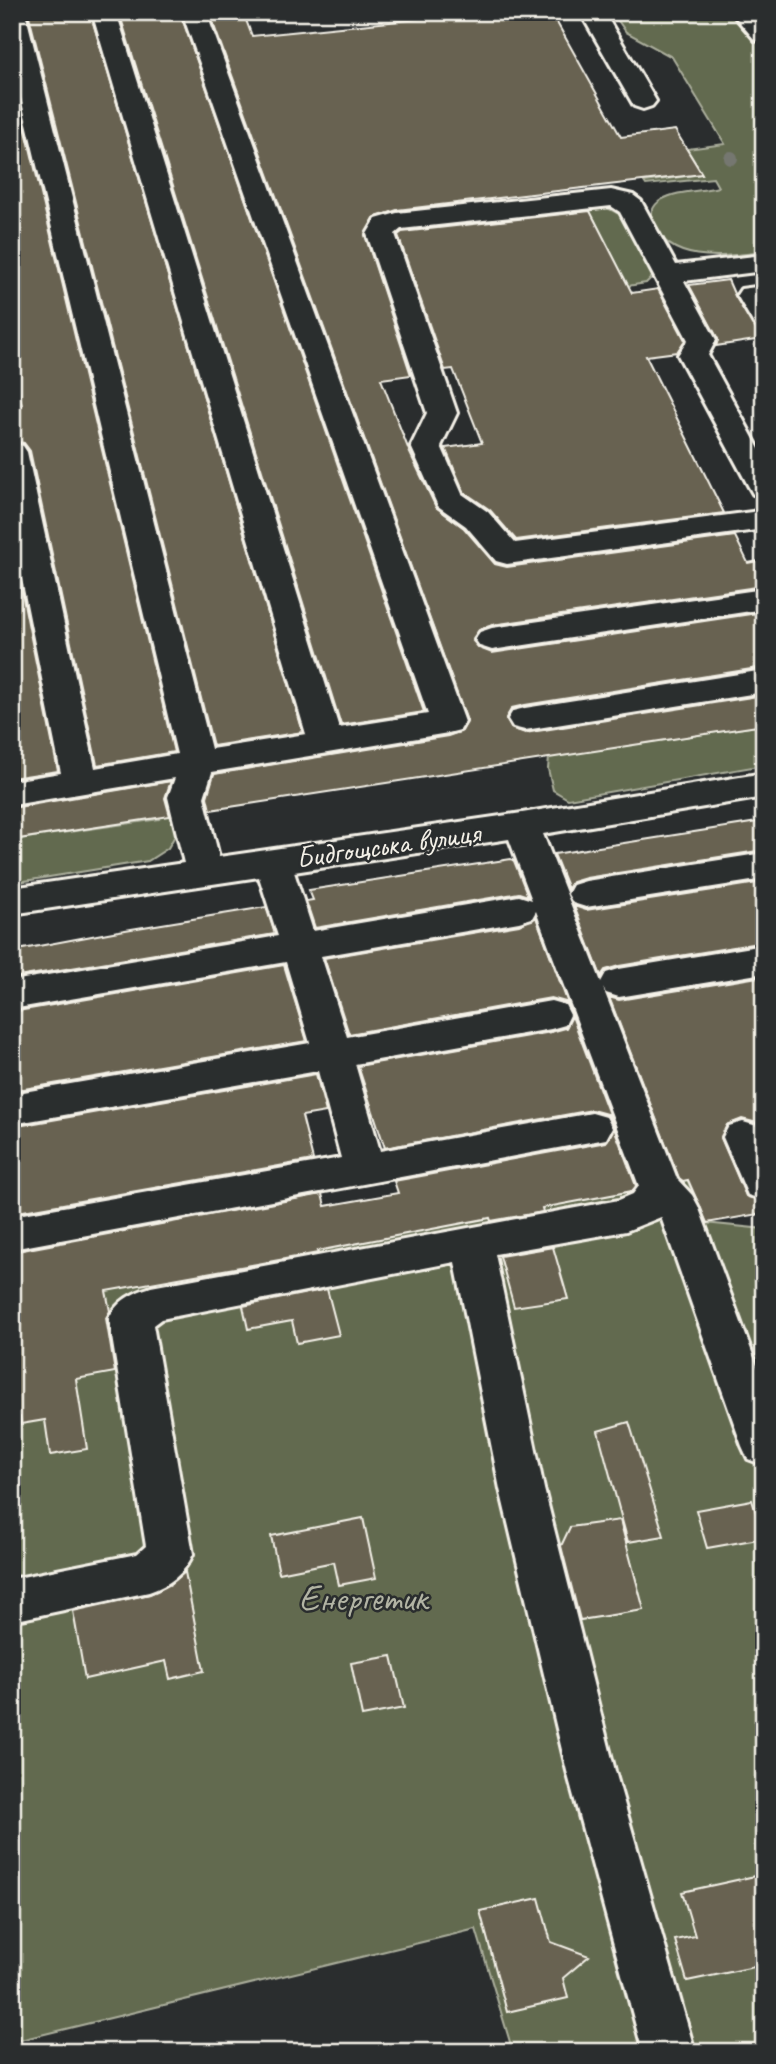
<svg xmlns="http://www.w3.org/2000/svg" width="776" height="2064" font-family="Caveat,sans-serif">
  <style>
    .green { fill: #626a50; stroke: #abae9c; stroke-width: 2 }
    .building { fill: #686251; stroke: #f4f1e8; stroke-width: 2 }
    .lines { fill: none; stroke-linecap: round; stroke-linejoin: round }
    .minor-casing { stroke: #f4f1e8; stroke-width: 6 }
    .minor { fill: #2a2d2e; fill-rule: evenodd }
    .tree { fill: #75776f }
    .labels { text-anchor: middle; stroke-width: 5; stroke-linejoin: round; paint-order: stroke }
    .street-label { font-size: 30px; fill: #f4f1e8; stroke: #2a2d2e }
    .near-park-label { font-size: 37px; fill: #b2b4a4; stroke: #2a2d2e }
  </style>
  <rect width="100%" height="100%" fill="#2a2d2e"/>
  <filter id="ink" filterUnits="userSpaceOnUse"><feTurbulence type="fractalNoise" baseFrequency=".0143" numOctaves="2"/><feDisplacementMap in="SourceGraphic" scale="14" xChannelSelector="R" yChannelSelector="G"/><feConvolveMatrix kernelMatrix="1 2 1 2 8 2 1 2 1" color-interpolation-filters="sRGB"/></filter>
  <g filter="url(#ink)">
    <!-- green -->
    <path class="green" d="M612,12h121l17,22 14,12v206c-37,4 -93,14 -112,-29 -3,-8 1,-18 9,-23 17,-10 39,-8 57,-13l-5,-9 -67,7 -2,-3 58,-8 -15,-25 38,-5 -53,-87 -46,-25z
      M602,205l21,11 30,60 -7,7 -18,3 -34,-67 -58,6 -4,-10 5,-4z
      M764,725v40l-196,34 -15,-9 -5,-21 1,-12z
      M171,800l6,32 -9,16 -20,13 -136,22v-43l148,-21 -4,-16z
      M687,1179l18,44 59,6v823h-251l-37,-123 -464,113v-735z"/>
    <!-- building -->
    <path class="building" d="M28,12h62l213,720 -90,14z
      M119,12h61l244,700 -83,13z
      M209,12h34l9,24 236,-24h63l70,125 54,-7 27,44 -305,36 -23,8 -9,17 46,140 -30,4 29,74 26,54 28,21 31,36 12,3 228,-31 13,27 16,-3v26l-272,39 -13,5 -6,11 6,7 13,5 272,-41v55l-239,38 -13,3 -6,10 5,10 14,5 239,-38v30l-554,85 -3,-13 7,-23 234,-38 14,-5 5,-10z
      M12,72l162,680 -77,13 -67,-314 -6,-8 -12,-2v-34l10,-1 -10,-45z
      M590,211l42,82 26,-4 27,51 -8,12 -31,4 78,157 -208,27 -26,-30 -26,-18 -19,-44 37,-5 -29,-74 -8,1 -47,-135 4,-3z
      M728,280l7,16 27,43 -46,7 2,-7 -29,-54z
      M12,544l46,227 -46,7z
      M171,781l-6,17 5,18 -158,24v-32z
      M764,821v29l-178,28 -14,4 -4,7 -14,-35z
      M511,859l3,2 14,35 -9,-3 -204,35 -9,-27 7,-1 -4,-10z
      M764,882v60l-145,24 -14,4 -4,6 -27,-70 12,4z
      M266,907l9,27 -263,44v-27l101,-19z
      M536,917l34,92 -4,-7 -15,-4 -202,36 -25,-76 195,-33z
      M284,965l23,76 -295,50v-79z
      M764,976v157l-6,-10 -16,-4 -15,6 -6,13 25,58 18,6v11l-57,10 -19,-43 -5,1 -4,-3 -70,-181 10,3z
      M572,1016l41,109 -6,-11 -15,-4 -207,38 -27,-82 193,-34 15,-4z
      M316,1074l10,38 -24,4 11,44 -301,53v-86z
      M614,1128l22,58 -4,5 -90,17 1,4 -52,9 -1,-3 -173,33 1,2 -212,38 4,20 -4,7 9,54 -39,7 11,70 -37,6 -5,-35 -24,4 -1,-7 -8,1v-166l310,-58 3,12 73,-13 -4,-12 212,-39z
      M553,1247l15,52 -54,8 -14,-51z
      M327,1289l12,46 -42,8 -5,-22 -44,8 -5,-23z
      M629,1422l35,114 -36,6 -30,-111z
      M752,1500l12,38 -57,10 -11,-38z
      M363,1518l13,60 -37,7 -5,-23 -55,11 -8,-37z
      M620,1520l24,90 -64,10 -19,-74 9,-19z
      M185,1572l19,99 -34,8 -4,-18 -81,18 -12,-68 77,-17 21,-10z
      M392,1656l12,52 -42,8 -11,-53z
      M755,1876l9,28v61l-77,16 -12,-41 20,-4 -13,-44z
      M539,1898l12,44 38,14 -26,22 5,20 -61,14 -27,-101z"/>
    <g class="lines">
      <!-- minor casing -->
      <g class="minor-casing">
        <path id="minor" d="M12,12h13l186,737 95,-15 -214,-722h24l223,716 89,-14 -246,-702h24l259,710 -5,8 -12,3 -236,39 -8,25 15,60 303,-44 242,-40v24l-221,37 58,148 5,-9 13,-4 145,-24v28l-145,24 -13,-4 -3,-5 74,191 15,16 6,11 66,179v80l-16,-6 -6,-13 -81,-229 -35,14 -131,23 49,235 71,282 80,281h-52l-76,-281 -67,-282 -45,-227 -294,57 -8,6 40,229c-9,20 -24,31 -44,38l-137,29v-42l125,-25 9,-8 -37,-228c9,-18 24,-25 42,-31l468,-87 14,-6 6,-8 -103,-275 -4,7 -13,4 -198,34 26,81 204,-36 14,4 5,10 -5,10 -14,4 -196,35 25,87 212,-38 14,4 6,11 -6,11 -594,110v-33l329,-58 -23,-87 -306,53v-30l298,-51 -24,-81 -274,47v-28l266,-45 -19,-59 -247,37v-26l172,-25 -16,-66 7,-19 -163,27v-24l49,-8 -49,-244v-86l11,3 4,6 68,316 82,-14 -165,-694zM509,839l23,61 -13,-4 -206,35 -19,-59z
          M580,12h24l52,89 -4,5 -9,3 -9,-3z
          M731,12h26l7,8v22l-9,-2z
          M611,190l22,5 8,6 35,64 88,-10v16l-80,10 32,59 -8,15 56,103v38l-11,-2 -4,-7 -71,-132 10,-15 -68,-128 -9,-6 -210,23 -6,5 62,179 -16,33 21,48 26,18 27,31 237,-31 12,-4v21l-257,35 -11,-3 -30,-35 -28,-20 -27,-60 16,-33 -60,-179 9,-15 21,-6z
          M764,286v40l-10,-2 -17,-29 4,-6z
          M764,589v20l-272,41 -12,-4 -5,-7 5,-7 12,-4z
          M764,670v22l-239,38 -12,-3 -5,-8 5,-8 12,-3z
          M764,853v26l-178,28 -13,-4 -5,-9 5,-9 13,-4z
          M743,1122l14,4 7,13v61l-16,-5 -25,-58 6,-11z"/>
      </g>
      <!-- minor -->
      <use href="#minor" class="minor"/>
    </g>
    <!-- trees -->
    <circle class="tree" cx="731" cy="158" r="7"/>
  </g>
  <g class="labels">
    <!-- street labels -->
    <g class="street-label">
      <text transform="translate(388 845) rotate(-8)" y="10">Бидгощська вулиця</text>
    </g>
    <!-- near-park labels -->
    <g class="near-park-label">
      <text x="363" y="1610">Енергетик</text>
    </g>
  </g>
  <!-- margin -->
  <rect width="776" height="2064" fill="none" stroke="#2a2d2e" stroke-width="42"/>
  <rect x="21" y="21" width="734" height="2022" fill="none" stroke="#f4f1e8" stroke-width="2.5" filter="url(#ink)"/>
</svg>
